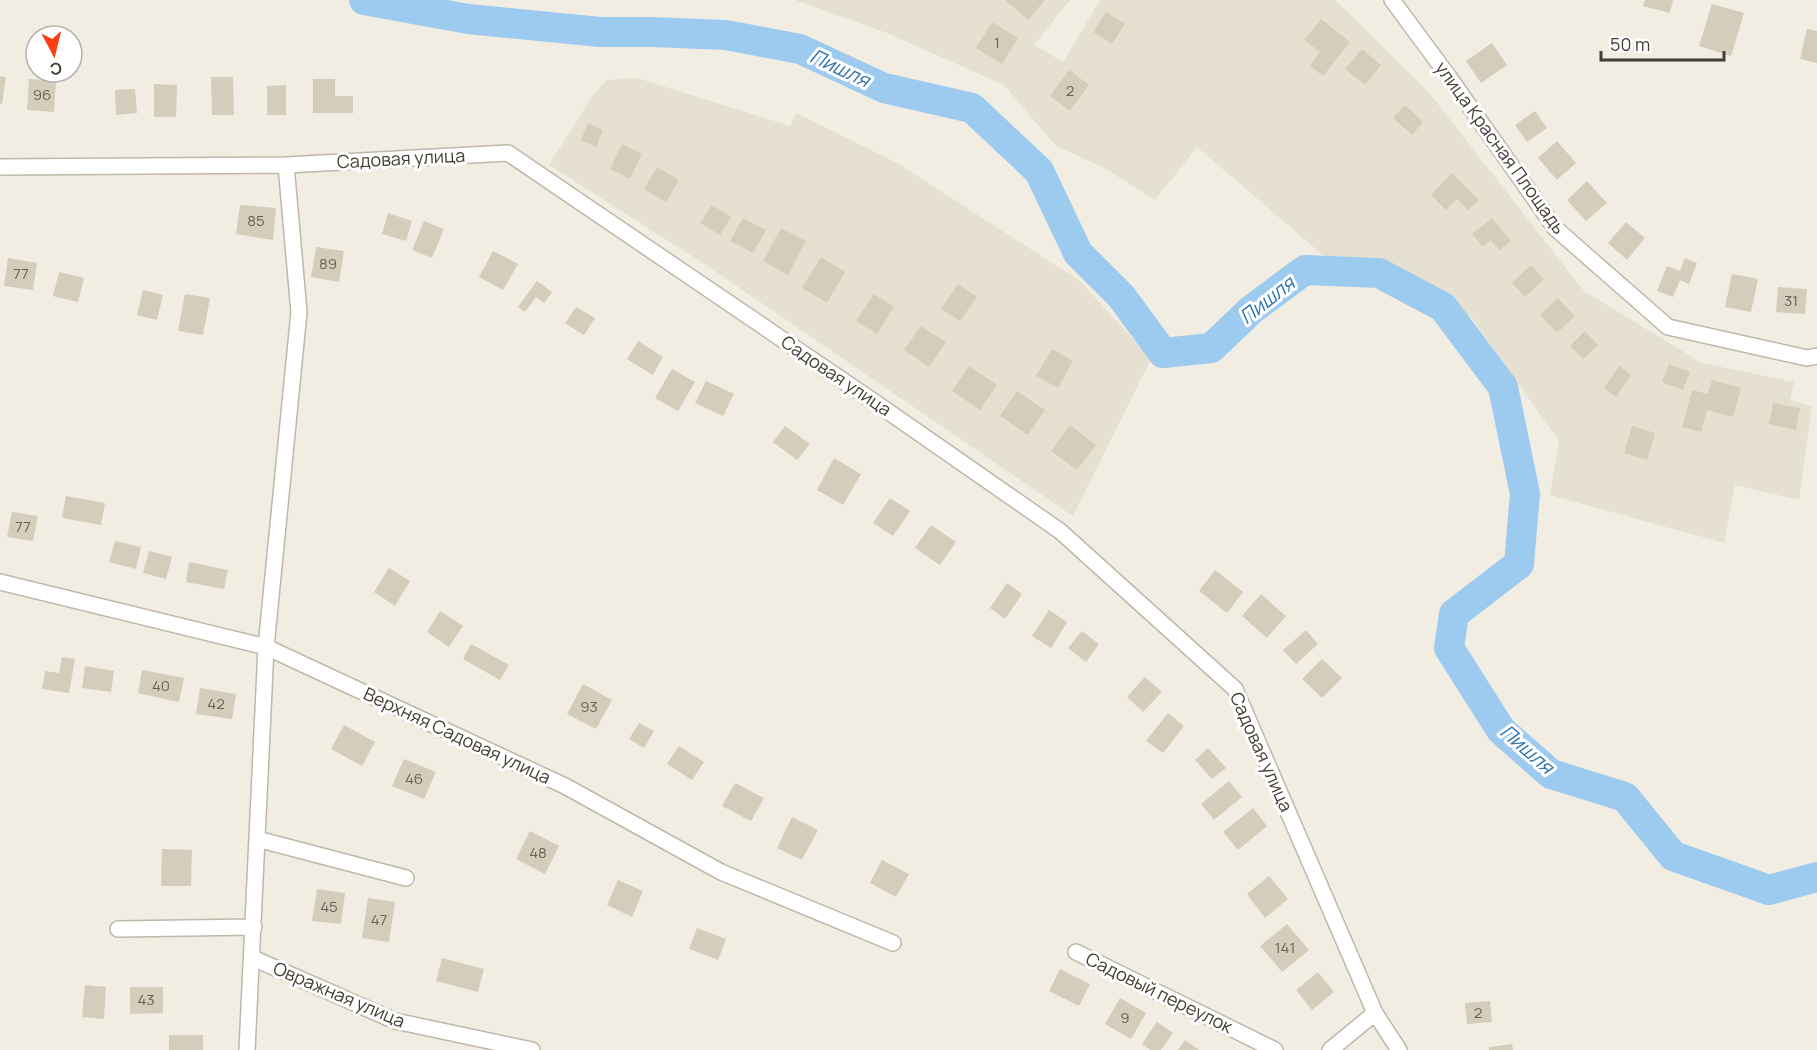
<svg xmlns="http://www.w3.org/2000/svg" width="1817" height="1050" font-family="Manrope,sans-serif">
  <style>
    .residential { fill: #e5e0d0 }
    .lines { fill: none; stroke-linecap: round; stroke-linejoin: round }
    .river { stroke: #9dcaef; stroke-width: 30 }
    .building { fill: #d6ccbb }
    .minor-casing { stroke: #bfb8a8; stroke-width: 18 }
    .minor { stroke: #fff; stroke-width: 15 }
    .labels { text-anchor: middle; stroke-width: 6; stroke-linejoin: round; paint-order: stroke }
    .number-label { font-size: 15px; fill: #686155 }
    .street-label { font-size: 18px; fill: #433d33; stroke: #fff }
    .water-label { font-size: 20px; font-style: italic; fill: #2d72ad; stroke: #fff }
  </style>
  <rect width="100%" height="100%" fill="#f1ede2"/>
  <!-- residential -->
  <path class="residential" d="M795,0h275l-36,45 29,17 37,-62h235l92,90 157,201 118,72 92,19 -4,18 22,6 -13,94 -64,-15 -11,58 -174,-48 9,-54 -87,-123 -50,-37 -35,-15 -56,-4 -134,-115 -42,53 -51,-32 -49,-23 -51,-60 -117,-52z
    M637,78l153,48 6,-13 103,51 181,117 71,78 -78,157 -367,-251 -157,-100 46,-73 12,-12z"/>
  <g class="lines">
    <!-- river -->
    <path class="river" d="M364,0l104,19 132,13h51l75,3 74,14 84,39 88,20 67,63 39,82 43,43 42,57 48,-5 40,-38 54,-40 74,3 64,34 60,80 22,107 -6,70 -65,50 -5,34 52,82 50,44 74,23 48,59 96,34 48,-13"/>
  </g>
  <!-- building -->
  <path class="building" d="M1005,0h40l-17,20z
    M1645,0h28l-3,13 -27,-7z
    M1712,4l32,9 -13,43 -32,-10z
    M1106,12l19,12 -13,20 -19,-12z
    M1321,19l29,23 -27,34 -13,-10 10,-14 -16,-12z
    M992,22l26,16 -16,26 -26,-16z
    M1807,29l10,2v32l-17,-4z
    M1492,43l15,22 -26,18 -15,-22z
    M1362,49l19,16 -16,20 -20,-16z
    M1069,70l20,15 -19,26 -20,-15z
    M0,76l6,1 -4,27h-2z
    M211,77h22l1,38h-22z
    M29,79l27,2 -2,31 -27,-2z
    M313,79h22v17h18v17h-40z
    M154,84l23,1 -1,32h-22z
    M286,85v30h-19v-29z
    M135,89l2,24 -21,2 -1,-25z
    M1405,105l18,17 -11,13 -19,-17z
    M1535,111l12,17 -20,14 -12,-17z
    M588,123l15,7 -7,17 -15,-7z
    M1557,141l19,22 -19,17 -19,-22z
    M622,144l20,10 -12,25 -20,-10z
    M657,167l22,13 -13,22 -22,-13z
    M1452,173l27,27 -11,10 -11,-11 -11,11 -15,-15z
    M1587,181l20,22 -21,18 -19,-21z
    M240,205l36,3 -3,32 -37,-6z
    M712,205l19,12 -11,18 -20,-12z
    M388,213l24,8 -6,20 -24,-7z
    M743,218l23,12 -13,23 -23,-12z
    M1492,218l19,23 -12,9 -8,-10 -8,7 -11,-13z
    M424,221l20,8 -12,29 -20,-8z
    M1626,222l19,16 -18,22 -19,-17z
    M781,228l25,13 -18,34 -25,-14z
    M316,247l28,4 -5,31 -28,-5z
    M493,251l25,13 -15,26 -24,-13z
    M821,257l24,15 -18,31 -25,-15z
    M8,258l29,5 -4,27 -29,-4z
    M1685,258l12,5 -8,21 -9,-4 -7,17 -16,-6 10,-25 13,5z
    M1531,265l13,14 -19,18 -13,-14z
    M59,272l25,6 -6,24 -25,-6z
    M1732,274l26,5 -7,33 -26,-5z
    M537,281l15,11 -8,11 -8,-6 -11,15 -7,-5z
    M958,284l19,13 -17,24 -19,-12z
    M1778,287l29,2 -2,25 -29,-2z
    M143,290l20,5 -6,25 -20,-5z
    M185,294l25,4 -7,37 -25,-4z
    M874,294l20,13 -17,27 -21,-13z
    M1558,298l17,18 -18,17 -17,-18z
    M576,307l19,11 -11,17 -19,-12z
    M921,326l25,16 -17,25 -25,-17z
    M1585,331l13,14 -15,14 -13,-13z
    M638,341l25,16 -10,18 -26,-16z
    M1052,349l21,12 -15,27 -22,-12z
    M1669,364l21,8 -7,18 -21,-8z
    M969,366l28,19 -17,25 -28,-19z
    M1619,366l12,9 -15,22 -12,-9z
    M672,369l23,13 -17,29 -23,-13z
    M1712,380l29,8 -8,29 -26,-7 -6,22 -19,-5 10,-37 16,4z
    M706,381l28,13 -11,22 -28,-13z
    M1017,391l28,19 -17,25 -28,-19z
    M1773,403l27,5 -4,22 -27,-6z
    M1070,425l26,20 -19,25 -26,-19z
    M785,426l25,18 -13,16 -24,-18z
    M1632,426l23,7 -8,27 -23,-7z
    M834,458l27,16 -18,31 -26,-15z
    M66,496l39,7 -4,22 -39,-7z
    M890,498l20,13 -17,25 -20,-13z
    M12,512l26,4 -5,25 -26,-4z
    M931,525l25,17 -16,23 -25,-17z
    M115,541l26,6 -5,22 -27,-7z
    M149,551l23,6 -6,22 -23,-6z
    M189,562l39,8 -4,19 -38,-7z
    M389,568l21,13 -15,25 -21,-14z
    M1215,570l28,22 -16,21 -28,-22z
    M1007,583l15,11 -17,25 -15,-11z
    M1261,594l25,22 -19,22 -25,-22z
    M1049,610l18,12 -16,26 -19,-12z
    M440,611l23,15 -14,21 -22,-15z
    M1306,630l12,14 -22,20 -13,-14z
    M1082,631l17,13 -13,18 -18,-14z
    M471,644l38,21 -9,15 -37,-21z
    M62,657l13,2 -6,34 -27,-4 3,-18 14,2z
    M1322,659l20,19 -20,20 -20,-19z
    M85,666l29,5 -3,21 -29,-4z
    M142,670l42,8 -5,24 -41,-9z
    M1145,677l17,15 -19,20 -16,-15z
    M583,684l29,16 -16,29 -29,-15z
    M200,688l36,6 -4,25 -36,-5z
    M1168,713l16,13 -21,27 -17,-12z
    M639,723l15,8 -10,17 -15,-9z
    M344,725l31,17 -13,24 -31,-17z
    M679,746l25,16 -12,18 -25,-16z
    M1208,748l18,20 -14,11 -17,-19z
    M404,759l32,13 -12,27 -32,-13z
    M1229,781l13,16 -28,23 -13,-16z
    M735,783l29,15 -13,23 -29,-15z
    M1253,808l14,18 -29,24 -15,-18z
    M792,817l26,13 -16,30 -25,-12z
    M530,831l29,15 -14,28 -29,-15z
    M162,849l30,1 -1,36h-30z
    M882,860l27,14 -13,23 -26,-14z
    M1269,876l19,23 -23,19 -18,-24z
    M618,880l25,11 -11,26 -25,-12z
    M317,889l28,4 -4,31 -29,-3z
    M368,898l27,4 -6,40 -27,-4z
    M1287,924l22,26 -27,22 -22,-26z
    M697,928l29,11 -8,21 -29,-11z
    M442,958l42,11 -6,23 -42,-11z
    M1060,969l30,15 -11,22 -30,-15z
    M1318,972l16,20 -22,18 -16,-20z
    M85,985l21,2 -2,32 -22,-2z
    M130,987h33v26l-33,1z
    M1120,998l26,15 -15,26 -26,-15z
    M1490,1001l2,21 -25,2 -2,-21z
    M1157,1022l16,11 -12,17h-11l-8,-6z
    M169,1035h34v15h-34z
    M1185,1040l14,10h-21z
    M1512,1044l1,6h-24v-3z"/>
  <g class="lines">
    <!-- minor casing -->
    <g class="minor-casing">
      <path id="minor" d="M1392,0l57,77 106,151 113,99 139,31 10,-2
        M0,167l286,-2 222,-12 365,248 187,130 175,158 140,324 24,37
        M0,582l266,65 299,139 156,86 172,71
        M257,839l149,39
        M118,929l136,-2
        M1076,952l199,98
        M253,958l142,63 137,29
        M247,1050l19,-403 33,-335 -13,-147
        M1330,1050l45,-37"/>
    </g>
    <!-- minor -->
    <use href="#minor" class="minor"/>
  </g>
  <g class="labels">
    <!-- number labels -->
    <g class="number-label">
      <text x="997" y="48">1</text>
      <text x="1070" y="96">2</text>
      <text x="42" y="100">96</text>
      <text x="256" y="226">85</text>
      <text x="328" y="269">89</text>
      <text x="21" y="279">77</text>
      <text x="1791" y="306">31</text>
      <text x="23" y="532">77</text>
      <text x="161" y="691">40</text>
      <text x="216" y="709">42</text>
      <text x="589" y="712">93</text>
      <text x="414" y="784">46</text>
      <text x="538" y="858">48</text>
      <text x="329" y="912">45</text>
      <text x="379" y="925">47</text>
      <text x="1285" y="953">141</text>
      <text x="146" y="1005">43</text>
      <text x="1478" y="1018">2</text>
      <text x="1125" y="1023">9</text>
    </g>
    <!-- street labels -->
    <g class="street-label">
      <text transform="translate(1500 148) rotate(54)" y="6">улица Красная Площадь</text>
      <text transform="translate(401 159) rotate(-3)" y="6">Садовая улица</text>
      <text transform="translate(836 376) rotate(34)" y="6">Садовая улица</text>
      <text transform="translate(457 736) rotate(25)" y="6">Верхняя Садовая улица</text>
      <text transform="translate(1261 752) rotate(66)" y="6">Садовая улица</text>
      <text transform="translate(1159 993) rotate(26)" y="6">Садовый переулок</text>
      <text transform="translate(339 995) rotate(23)" y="6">Овражная улица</text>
    </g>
    <!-- water labels -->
    <g class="water-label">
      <text transform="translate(840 68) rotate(25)" y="7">Пишля</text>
      <text transform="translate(1267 300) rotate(-38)" y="7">Пишля</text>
      <text transform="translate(1527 749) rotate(41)" y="7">Пишля</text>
    </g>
  </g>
  <!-- north arrow -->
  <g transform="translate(54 54) rotate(173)"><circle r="28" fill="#ffffff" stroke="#b4b1ad" stroke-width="1.5"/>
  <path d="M0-4.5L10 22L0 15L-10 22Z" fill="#fa3e11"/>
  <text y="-9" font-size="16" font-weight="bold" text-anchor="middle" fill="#433d33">С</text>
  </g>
  <!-- scale -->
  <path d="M1601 51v9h123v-9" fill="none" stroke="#433d33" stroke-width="3"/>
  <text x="1610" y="51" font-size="18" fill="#433d33" stroke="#ffffff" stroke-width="4.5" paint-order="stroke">50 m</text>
</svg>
